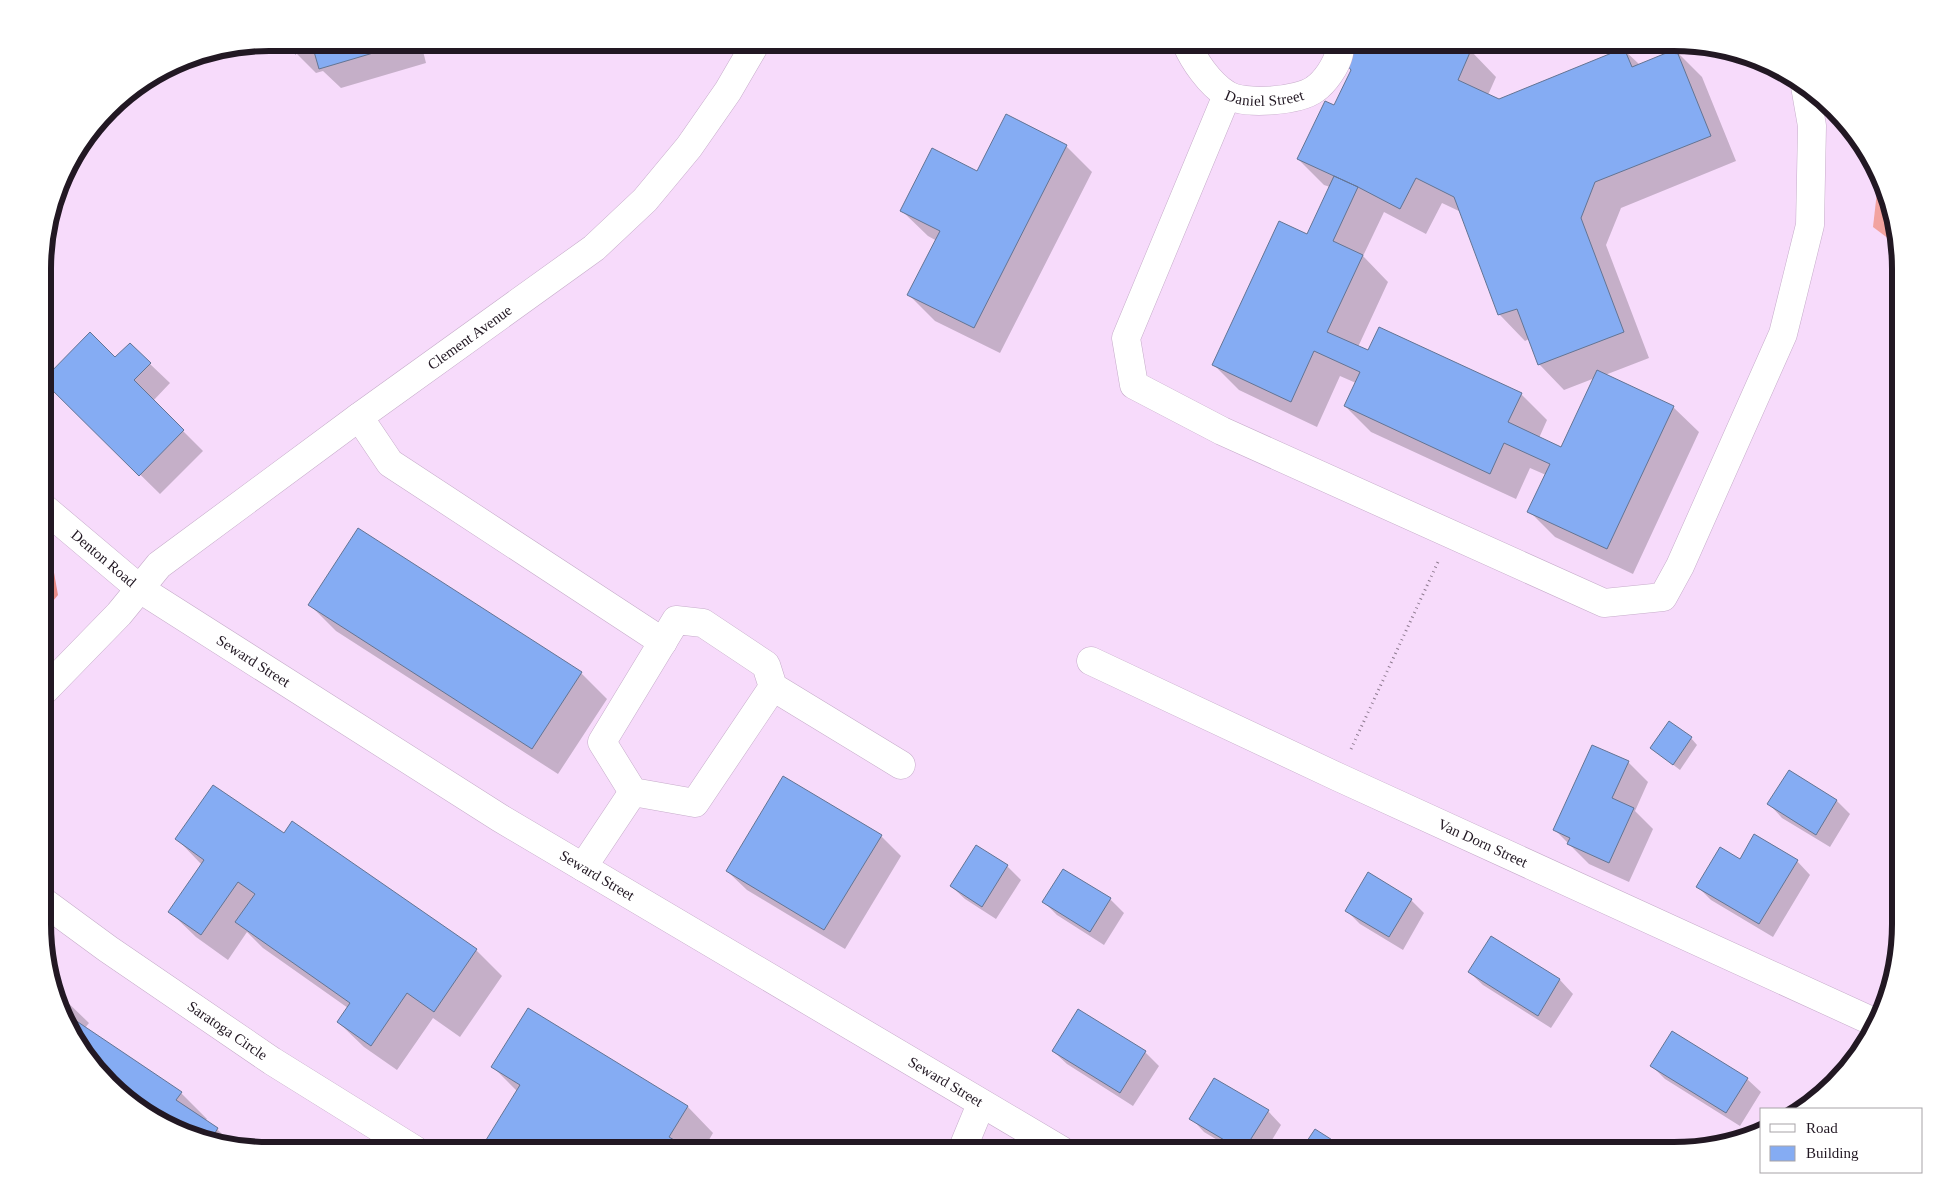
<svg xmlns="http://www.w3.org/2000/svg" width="1943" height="1193" font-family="Georgia,serif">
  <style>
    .green { fill: #f2a3a0 }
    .forest { fill: #eb8f8c }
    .shadow { fill: #0003; fill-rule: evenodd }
    .building { fill: #85acf3; stroke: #637493 }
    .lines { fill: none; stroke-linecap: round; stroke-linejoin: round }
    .minor-casing { stroke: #c6acca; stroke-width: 29 }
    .path { stroke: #8d7a8f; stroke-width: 3; stroke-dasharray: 1 4; stroke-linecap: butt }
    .minor { stroke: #fff; stroke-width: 28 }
    .labels { text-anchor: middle; stroke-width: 5; stroke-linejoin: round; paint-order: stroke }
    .street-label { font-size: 15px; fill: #221823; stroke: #fff }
    .rim { fill: none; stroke: #221823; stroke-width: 6 }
  </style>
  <rect width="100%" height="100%" fill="#f7dbfb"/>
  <!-- green -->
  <path class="green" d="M1878,183l19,62 -24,-18z"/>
  <!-- forest -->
  <path class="forest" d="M44,560l9,7 5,28 -14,17z"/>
  <!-- shadow -->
  <path class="shadow" d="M293,43h143l-14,4 4,16 -85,25 -18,-17 -7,2 -20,-20z
    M1354,43h97l20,8 25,26 -8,18 11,5 124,-51 17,16 36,-14 26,26 34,84 -115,47 -15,37 43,113 -44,17 68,32 26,25 -66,142 -78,-37 -26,-26 17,-36 -16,-7 -14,31 -145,-67 -26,-26 11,-23 -16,-7 -23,51 -78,-37 -26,-26 95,-128 22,-49 -6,-2 -26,-26 36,-52 19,-38 -7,-8zM1442,203l19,9 39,103 25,26 4,-2 10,25 25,26 31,-12 -33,70 -23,-10 8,-18 -26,-26 -152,-42 -11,-5 30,-65 -25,-26 21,-44 42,22z
    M1066,146l26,26 -92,181 -65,-32 -26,-26 28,-54 -9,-5 -26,-25 75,-38z
    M115,359l35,5 20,19 -17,18 50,50 -43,43 -96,-94z
    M310,605l271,68 26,26 -49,75 -222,-143z
    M1691,738l6,7 -17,25 -29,-22z
    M1593,746l35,16 20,20 -13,29 18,18 -24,53 -40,-18 -34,-34z
    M1789,771l48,30 13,13 -20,33 -48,-29 -13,-14z
    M284,835l192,115 26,26 -42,61 -27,-19 -36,52 -33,-23 -26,-25 10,-14 -85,-60 -16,-16 -19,28 -32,-23 -26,-25 32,-47 -25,-26z
    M881,836l20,20 -56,93 -98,-59 -20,-19z
    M976,846l31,20 14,14 -25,39 -31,-20 -14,-13z
    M1740,860l57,1 13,14 -37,62 -62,-37 -13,-13z
    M1064,870l46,29 14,14 -20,32 -47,-30 -13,-13z
    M1411,900l13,13 -21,37 -43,-26 -14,-14z
    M1491,937l69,43 13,14 -22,34 -68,-43 -14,-13z
    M1900,937v1l-2,12 -2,-2z
    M61,996l28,27 -4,5 96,65 26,26 -2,2 12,8 15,15 -35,-5 -53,-27 -63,-63z
    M528,1010l160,97 25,26 -10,17h-205l-10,-10 29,-49 -24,-24z
    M1053,1051l92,1 14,14 -26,40 -66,-42z
    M1652,1066l95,13 14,13 -21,34 -75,-47z
    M1268,1111l13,14 -15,25h-32l-30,-18 -13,-14z"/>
  <!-- building -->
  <path class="building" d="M291,43h116l-88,26 -6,-21 -18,6z
    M1353,43h101l17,7 -13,30 41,19 125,-51 8,19 44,-18 35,87 -116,46 -14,36 43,114 -86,33 -21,-56 -19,6 -44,-118 -38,-19 -16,31 -42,-22 -61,-28 28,-58 9,4 17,-35 -7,-9z
    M1006,114l61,31 -93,183 -67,-33 33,-64 -40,-20 32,-63 45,23z
    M1334,176l24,11 -25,54 30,14 -36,77 41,18 11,-23 143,66 -14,29 53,25 36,-77 77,36 -67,143 -80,-37 23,-48 -46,-21 -14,31 -146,-68 16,-34 -46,-21 -23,51 -79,-37 67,-144 28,13z
    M90,332l25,25 15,-14 21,20 -17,17 50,50 -45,46 -95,-94v-3z
    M358,528l224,144 -50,77 -224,-144z
    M1669,721l23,16 -19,28 -23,-17z
    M1592,745l37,16 -17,37 22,10 -25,55 -42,-19 3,-6 -17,-8z
    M1789,770l48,30 -21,35 -49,-31z
    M783,776l99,59 -58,95 -98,-59z
    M213,785l71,48 8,-12 185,128 -43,63 -27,-19 -36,53 -34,-24 13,-19 -115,-81 20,-28 -17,-12 -37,53 -33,-23 36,-52 -29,-21z
    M1754,834l44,26 -39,64 -63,-37 24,-40 20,12z
    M976,845l32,20 -26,42 -32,-21z
    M1063,869l48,29 -21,34 -48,-30z
    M1368,872l44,27 -23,38 -44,-26z
    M1491,936l69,43 -22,37 -70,-44z
    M528,1008l160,98 -19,31 22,13h-160l-3,-1 -1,1h-24l-17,-10 34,-55 -29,-18z
    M1078,1009l68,42 -26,42 -68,-42z
    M72,1018l110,74 -6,8 42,28 -8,13 -13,-2 -53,-27 -63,-63 -11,-28z
    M1672,1031l76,47 -22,35 -76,-47z
    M1214,1078l55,32 -25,40h-3l-52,-31z
    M1315,1129l33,21h-47z"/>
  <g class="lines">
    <!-- minor casing -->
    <g class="minor-casing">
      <g id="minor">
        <path id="s1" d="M1186,43c8,18 23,40 40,51 17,12 73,7 89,-5 10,-7 21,-23 24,-35 1,-3 0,-8 0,-11"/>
        <path d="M1227,95l-101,243 8,47 88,46 382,172 59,-6 17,-31 103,-232 27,-109 2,-99 -7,-40"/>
        <path d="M359,417l31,46 273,179"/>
        <path id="s2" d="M44,508l96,81 360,229 561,332"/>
        <path id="s3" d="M1091,661l247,116 538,246"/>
        <path d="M773,687l-78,116 -62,-11 -31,-50 74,-122 27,3 63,42 7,22 128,78"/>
        <path id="s4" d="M44,691l75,-77 40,-49 200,-148 235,-169 51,-48 44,-53 39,-56 28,-48"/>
        <path d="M583,867l50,-75"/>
        <path id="s5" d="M44,902l64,47 164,112 143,89"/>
        <path d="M962,1150l19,-46"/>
      </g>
    </g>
    <!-- path -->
    <path class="path" d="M1351,749l87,-187"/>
    <!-- minor -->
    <use href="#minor" class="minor"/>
  </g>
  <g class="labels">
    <!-- street labels -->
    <g class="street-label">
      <text dy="5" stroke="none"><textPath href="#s1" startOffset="105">Daniel Street</textPath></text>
      <text dy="5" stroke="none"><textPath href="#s4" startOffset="556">Clement Avenue</textPath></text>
      <text dy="5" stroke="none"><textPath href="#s2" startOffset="78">Denton Road</textPath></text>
      <text dy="5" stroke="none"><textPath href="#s2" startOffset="260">Seward Street</textPath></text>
      <text dy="5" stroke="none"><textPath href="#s3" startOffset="432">Van Dorn Street</textPath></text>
      <text dy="5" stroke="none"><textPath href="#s2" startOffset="665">Seward Street</textPath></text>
      <text dy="5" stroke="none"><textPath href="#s5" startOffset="224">Saratoga Circle</textPath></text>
      <text dy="5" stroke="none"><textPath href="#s2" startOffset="1070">Seward Street</textPath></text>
    </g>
  </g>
  <!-- crop -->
  <path d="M0 0H1943V1193H0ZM269 51H1674A218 218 0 0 1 1892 269V924A218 218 0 0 1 1674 1142H269A218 218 0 0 1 51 924V269A218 218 0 0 1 269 51Z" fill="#fff" fill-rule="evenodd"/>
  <path class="rim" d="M269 51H1674A218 218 0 0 1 1892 269V924A218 218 0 0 1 1674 1142H269A218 218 0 0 1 51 924V269A218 218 0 0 1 269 51Z"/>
  <!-- legend -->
  <rect x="1760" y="1108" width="162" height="65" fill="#ffffff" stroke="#a7a3a7"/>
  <rect x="1770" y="1124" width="25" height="8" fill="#ffffff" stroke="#a7a3a7"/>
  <text x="1806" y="1133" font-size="15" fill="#221823">Road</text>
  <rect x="1770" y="1146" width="25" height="15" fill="#85acf3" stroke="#a7a3a7"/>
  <text x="1806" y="1158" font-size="15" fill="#221823">Building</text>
</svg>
